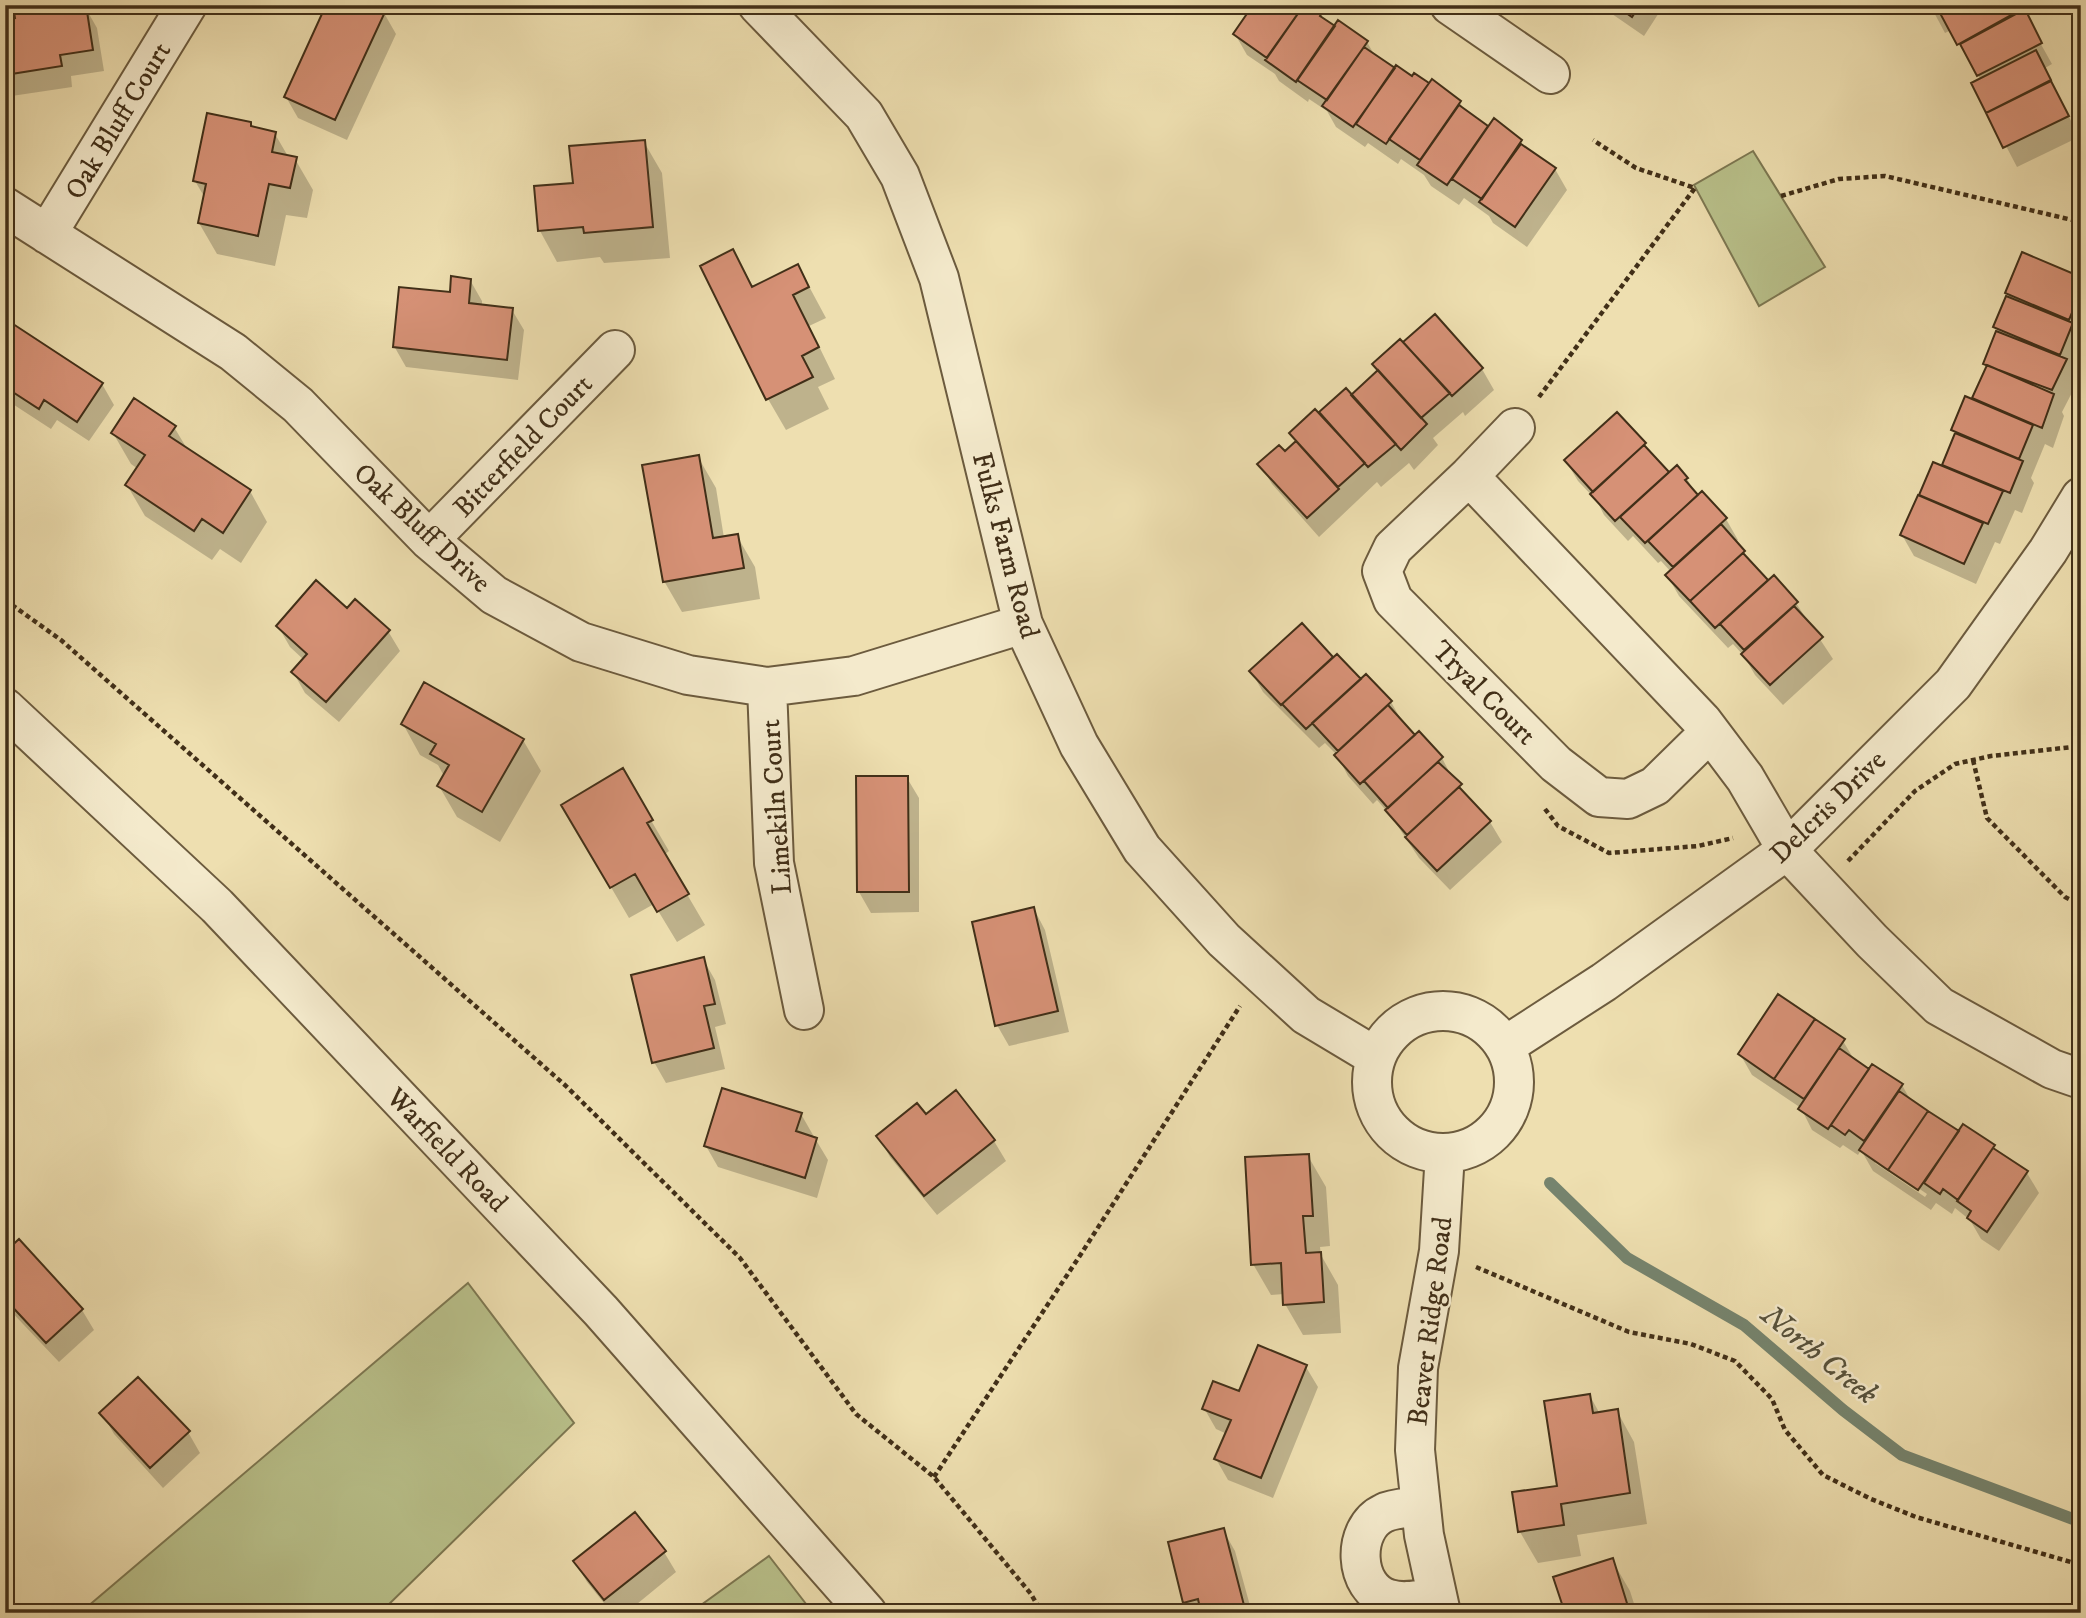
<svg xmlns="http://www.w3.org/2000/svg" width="2086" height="1618" font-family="'IM FELL DW Pica',serif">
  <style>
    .green { fill: #b9c18b; stroke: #7d7852; stroke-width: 2 }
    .shadow { fill: #0003; fill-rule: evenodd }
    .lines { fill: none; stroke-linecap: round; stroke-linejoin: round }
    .stream { stroke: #76846e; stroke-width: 12 }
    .building { fill: #d69176; stroke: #412f18; stroke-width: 2 }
    .minor-casing { stroke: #6c5b3e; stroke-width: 42 }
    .path { stroke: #412f18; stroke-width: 4.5; stroke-dasharray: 5 3.5; stroke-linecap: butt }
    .minor { stroke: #f4eacc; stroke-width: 38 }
    .labels { text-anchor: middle; stroke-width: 5; stroke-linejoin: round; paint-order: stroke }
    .street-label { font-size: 28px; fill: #412f18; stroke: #f4eacc }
    .water-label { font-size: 30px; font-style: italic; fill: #57523c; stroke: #f4eacc }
  </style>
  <rect width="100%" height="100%" fill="#eedfb0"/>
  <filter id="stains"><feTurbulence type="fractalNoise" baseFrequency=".00286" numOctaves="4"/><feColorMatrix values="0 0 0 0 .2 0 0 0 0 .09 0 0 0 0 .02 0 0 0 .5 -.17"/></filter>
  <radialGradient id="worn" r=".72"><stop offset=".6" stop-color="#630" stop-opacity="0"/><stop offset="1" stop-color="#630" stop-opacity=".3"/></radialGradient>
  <!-- green -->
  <path class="green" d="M1753,151l72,116 -66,39 -65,-121z
    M468,1283l106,140 -194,190h-300z
    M769,1556l44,57h-123z"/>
  <!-- shadow -->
  <path class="shadow" d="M15,5h41l2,6 27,-4 12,21 7,43 -33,5 1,11 -67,10v-76l12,-2z
    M1599,5h65l-20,31z
    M1930,5h89l33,59 -7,4 34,69 -62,30 -44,-84 8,-3 -21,-34 33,-16 -3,-5 -39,5 -6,3z
    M384,13l12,21 -49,106 -49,-22 -12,-21z
    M1321,14l4,8 42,20 8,14 38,22 2,-3 45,28 5,8 24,17 5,-8 27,22 4,7 30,20 12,21 -40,57 -34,-24 -4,-7 -25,-18 -5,7 -28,-19 -7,-11 -23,-16 -3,5 -30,-21 -3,4 -29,-20 -9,-16 -18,-12 -1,3 -29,-21 -4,-7 -28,-19 -12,-21z
    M250,123l4,6 21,5 14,24 6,1 18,31 -6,28 -21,-3 -11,51 -58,-12 -18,-31 6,-25 -10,-17z
    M644,142l18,31 8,85 -66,5 -4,-6 -43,5 -17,-31 35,-47z
    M733,251l21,37 44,-22 28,52 -17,8 26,53 -17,8 11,22 -43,21 -18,-31 -66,-133z
    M2081,278v76l-8,19 5,8 -16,31 2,4 -11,32 -8,-4 -14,34 3,5 -12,30 -7,-3 -15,34 -5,-2 -19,42 -62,-28 -12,-21 32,-71 9,4 13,-32 -3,-6 25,-26 -4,-6 14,-31 -3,-4 13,-31 -3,-5 16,-27 -4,-7z
    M470,280l12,21v5l30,4 12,20 -6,50 -112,-13 -12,-21z
    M1434,316l48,53 12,21 -29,26 -2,-4 -30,26 5,7 -24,25 -5,-7 -28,24 -4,-5 -58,55 -47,-53 -12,-20 25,-11 11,-10 -5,-10 28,-18 27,-25 5,7 28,-25 24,-27z
    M5,326l97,58 12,21 -25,36 -32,-21 -6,9 -46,-30z
    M1617,414l52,61 18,4 11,18 4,-3 24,25 12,21 -3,2 16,22 17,19 28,20 37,56 -50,46 -28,-30 -11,-19 -11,-12 -5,4 -49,-52 -12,-21 4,-3 -10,-11 -3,2 -25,-27 -5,5 -24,-26 -7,-14 -19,-20 -12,-20z
    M174,427l15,25 61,39 17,31 -26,41 -21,-14 -8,11 -67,-44 -18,-31 11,-16 -7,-5 -18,-31z
    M698,457l18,31 8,50 13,-2 18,31 5,32 -78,13 -18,-31z
    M347,611l41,20 12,20 -61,71 -34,-29 -12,-21 11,-12 -14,-13 -12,-21z
    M1302,625l31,34 28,22 5,-5 25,26 12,21 12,14 27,21 11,21 37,43 12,20 -52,48 -31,-32 -28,-42 -14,-16 -4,4 -25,-28 -11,-21 -12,-12 -6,5 -56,-56 -12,-21z
    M403,724l120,16 18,31 -41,71 -43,-25 -18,-31 5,-10 -6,-11 -18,-10z
    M622,771l47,80 -5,4 41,70 -28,17 -23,-38 -25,14 -66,-113z
    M907,778l12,20v114l-48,1 -12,-21z
    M1034,909l11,21 24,102 -60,14 -12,-21z
    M703,959l12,21 11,44 -11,3 10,42 -59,14 -12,-21z
    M1843,1041l12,20 15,10 32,14 9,16 48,33 5,-7 63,46 12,20 -40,58 -18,-12 -11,-19 -15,-12 -3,6 -16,-11 -5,7 -58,-39 -12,-21 -3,5 -15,-10 -3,3 -28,-18 -11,-22 -49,-33 -12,-21zM1875,1159l52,35 -2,3 -50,-34z
    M801,1114l12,21 -1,3 4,2 12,20 -11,38 -99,-31 -12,-21z
    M926,1117l68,24 12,20 -69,54 -47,-58 -12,-21z
    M1308,1156l18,31 4,59 -10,1 1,8 17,30 3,48 -38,2 -18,-31 -1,-10 -13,1 -18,-31z
    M5,1254l77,56 12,20 -35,32 -54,-57z
    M1306,1367l12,20 -45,111 -45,-18 -12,-21 11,-25 -11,-5 -12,-21z
    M1590,1396l10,18 17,-3 17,31 13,82 -70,11 4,21 -43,7 -18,-31 -6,-38 45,-7z
    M102,1413l86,19 12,21 -37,35 -49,-54z
    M1223,1530l12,21 17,62h-61l-6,-11z
    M664,1552l12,20 -50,41h-14l-25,-31 -12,-20z
    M1612,1560l18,31 7,22h-70z"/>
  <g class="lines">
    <!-- stream -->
    <path class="stream" d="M1550,1183l77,75 117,67 99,85 59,45 179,67"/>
  </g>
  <!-- building -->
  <path class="building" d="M13,5h37l1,6 35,-6 7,45 -33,5 2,11 -57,9v-56l10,-1z
    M326,5h45l14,7 -50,108 -51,-23z
    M1253,5h51l-37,53 -34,-24z
    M1304,5h7l11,8 -2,3 15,10 -39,56 -31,-22z
    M1615,5h25l-8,12z
    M1958,5h59l3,5 -63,35 -16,-30z
    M2025,9l17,34 -65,33 -17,-32z
    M1338,20l30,21 -41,59 -30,-20z
    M1364,47l31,21 -42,59 -31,-21z
    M2036,50l15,30 -65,33 -15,-30z
    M1396,65l16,11 2,-3 15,10 -43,61 -30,-20z
    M1432,79l29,22 -41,59 -31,-21z
    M2051,81l18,35 -66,32 -17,-35z
    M1459,105l29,21 -41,59 -30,-20z
    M207,113l44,9v4l25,6 -4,20 25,5 -7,31 -21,-4 -11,52 -60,-13 8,-39 -13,-3z
    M1494,118l28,22 -40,59 -30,-20z
    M645,140l8,87 -69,6 -1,-6 -45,4 -4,-45 39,-3 -4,-37z
    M1521,144l35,24 -41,59 -36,-25z
    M733,249l19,38 46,-23 11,23 -16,8 26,52 -17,9 11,21 -47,23 -66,-134z
    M2022,252l59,25v14l-12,29 -64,-27z
    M451,276l20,3 -2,24 44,5 -6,52 -114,-13 6,-60 51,5z
    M2006,296l67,27 -13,32 -67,-28z
    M1435,314l48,54 -31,28 -49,-54z
    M7,320l96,63 -26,39 -33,-22 -5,9 -34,-22v-64z
    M1996,331l71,28 -15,31 -69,-26z
    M1400,339l50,54 -29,25 -49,-54z
    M1987,365l67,29 -12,34 -70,-30z
    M1378,370l49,54 -26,26 -50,-55z
    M1346,388l50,56 -28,23 -49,-55z
    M1965,396l68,29 -14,34 -68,-29z
    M134,398l42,28 -7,10 82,54 -28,43 -21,-14 -8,12 -69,-46 20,-30 -34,-22z
    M1315,409l50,54 -27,24 -49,-54z
    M1617,412l29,31 -53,49 -29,-32z
    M1955,433l68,28 -13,32 -68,-28z
    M1296,441l43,48 -32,29 -50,-54 22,-19 6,6z
    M1644,445l25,27 -54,49 -25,-27z
    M699,455l14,83 25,-4 6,34 -81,14 -21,-117z
    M1933,462l70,29 -15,33 -69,-29z
    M1677,465l11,13 -3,2 13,15 -53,48 -25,-26z
    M1702,491l25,27 -54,49 -25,-26z
    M1918,495l65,28 -19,41 -64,-29z
    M1721,524l24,27 -55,50 -25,-26z
    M1743,553l25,27 -53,48 -25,-27z
    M1774,575l24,27 -54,48 -24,-26z
    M316,580l31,28 8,-9 35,31 -64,72 -35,-30 16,-18 -31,-28z
    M1794,606l29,31 -53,48 -29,-31z
    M1302,623l31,34 -52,48 -32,-34z
    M1337,654l24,25 -55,50 -24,-25z
    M1366,674l26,27 -54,50 -26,-28z
    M424,682l100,57 -42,73 -45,-26 12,-21 -19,-11 6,-10 -35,-20z
    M1388,705l27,30 -55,49 -26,-29z
    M1419,731l24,26 -55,51 -24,-27z
    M1438,762l24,22 -55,51 -22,-25z
    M623,768l30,52 -6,3 42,71 -32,18 -22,-38 -25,14 -49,-83z
    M856,776h52l1,116h-52z
    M1459,787l32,34 -54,50 -32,-34z
    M1034,907l24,104 -63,15 -23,-104z
    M704,957l11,47 -11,2 10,42 -62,15 -21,-88z
    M1778,994l37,25 -41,60 -36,-25z
    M1815,1019l30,20 -41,60 -30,-20z
    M1839,1048l30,21 -41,60 -30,-20z
    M1872,1064l31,20 -39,57 -15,-11 -4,5 -14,-10z
    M722,1088l80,25 -6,18 21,7 -12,40 -101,-32z
    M956,1090l39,50 -71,56 -48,-60 41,-33 9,11z
    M1899,1091l29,20 -40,59 -29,-20z
    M1928,1111l31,20 -41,59 -30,-20z
    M1963,1124l32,21 -37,55 -15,-11 -3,5 -16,-11z
    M1993,1148l35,23 -41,61 -20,-14 4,-7 -14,-10z
    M1309,1154l4,62h-10l3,37 15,-1 3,50 -41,3 -2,-42 -30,2 -6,-108z
    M19,1239l64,70 -37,34 -41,-44v-47z
    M1258,1345l49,20 -46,113 -47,-19 17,-39 -29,-11 11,-28 26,10z
    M138,1377l52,54 -40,37 -51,-55z
    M1590,1394l3,19 25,-4 12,84 -69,11 3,21 -46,7 -6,-40 45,-6 -13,-85z
    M635,1512l31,39 -62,49 -31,-39z
    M1224,1528l22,85h-45l-3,-14 -15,4 -15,-61z
    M1613,1558l17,55h-65l-12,-36z"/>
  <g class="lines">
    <!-- minor casing -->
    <g class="minor-casing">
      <path id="minor" d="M758,5l106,110 36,61 39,102 84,346 56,121 63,104 82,91 82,75 70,42
        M1450,5l100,69
        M5,207l228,145 65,53 131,135 65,55 87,47 107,33 79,12 87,-11 169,-52
        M47,234l140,-229
        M1515,428l-46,48 -76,72 -11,23 11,29 163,164 43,33 29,2 27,-13 55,-54
        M1469,476l233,245 43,57 42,72 85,91 67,65 113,63 29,10
        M429,540l186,-190
        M767,687l7,176 30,147
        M5,708l212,198 384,405 266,302
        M1372 1082a71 71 0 1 1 142 0a71 71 0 1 1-142 0Z
        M1505,1046l99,-64 183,-132 166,-166 95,-133 33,-54
        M1421,1506c-11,2 -27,2 -37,7 -33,15 -31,76 5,86 16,5 32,0 48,-2
        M1441,1613l-17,-78 -9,-85 3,-82 21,-117 6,-98"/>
    </g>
    <!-- path -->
    <path class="path" d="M1781,196l58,-17 46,-3 196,46
      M1539,397l156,-209 -59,-20 -43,-28
      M5,600l56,40 505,446 174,172 116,156 78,63 97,117 11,19
      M1973,760l14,58 78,79 16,8
      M1545,809l13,17 51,27 89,-7 35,-8
      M1848,861l67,-70 40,-27 36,-8 90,-10
      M1476,1267l153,65 62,12 44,17 37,38 13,31 38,45 48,24 45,18 165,48
      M934,1477l147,-223 159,-248"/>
    <!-- minor -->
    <use href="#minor" class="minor"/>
  </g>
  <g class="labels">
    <!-- street labels -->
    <g class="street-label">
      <text transform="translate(117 120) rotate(-59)" y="10">Oak Bluff Court</text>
      <text transform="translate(522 445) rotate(-46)" y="10">Bitterfield Court</text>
      <text transform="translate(423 527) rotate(43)" y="10">Oak Bluff Drive</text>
      <text transform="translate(1007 545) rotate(75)" y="10">Fulks Farm Road</text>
      <text transform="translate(1485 692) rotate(45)" y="10">Tryal Court</text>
      <text transform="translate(1827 806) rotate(-44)" y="10">Delcris Drive</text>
      <text transform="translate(775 807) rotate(-94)" y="10">Limekiln Court</text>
      <text transform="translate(448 1149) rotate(46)" y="10">Warfield Road</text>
      <text transform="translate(1429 1321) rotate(-83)" y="10">Beaver Ridge Road</text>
    </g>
    <!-- water labels -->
    <g class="water-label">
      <text transform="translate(1820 1354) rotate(39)" y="10">North Creek</text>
    </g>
  </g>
  <!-- margin -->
  <rect width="2086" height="1618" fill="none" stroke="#eedfb0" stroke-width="28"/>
  <rect x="7" y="7" width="2072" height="1604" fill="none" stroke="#412f18" stroke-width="3.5"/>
  <rect x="14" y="14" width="2058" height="1590" fill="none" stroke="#412f18" stroke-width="2"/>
  <rect width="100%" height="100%" filter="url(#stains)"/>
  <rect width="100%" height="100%" fill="url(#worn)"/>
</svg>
